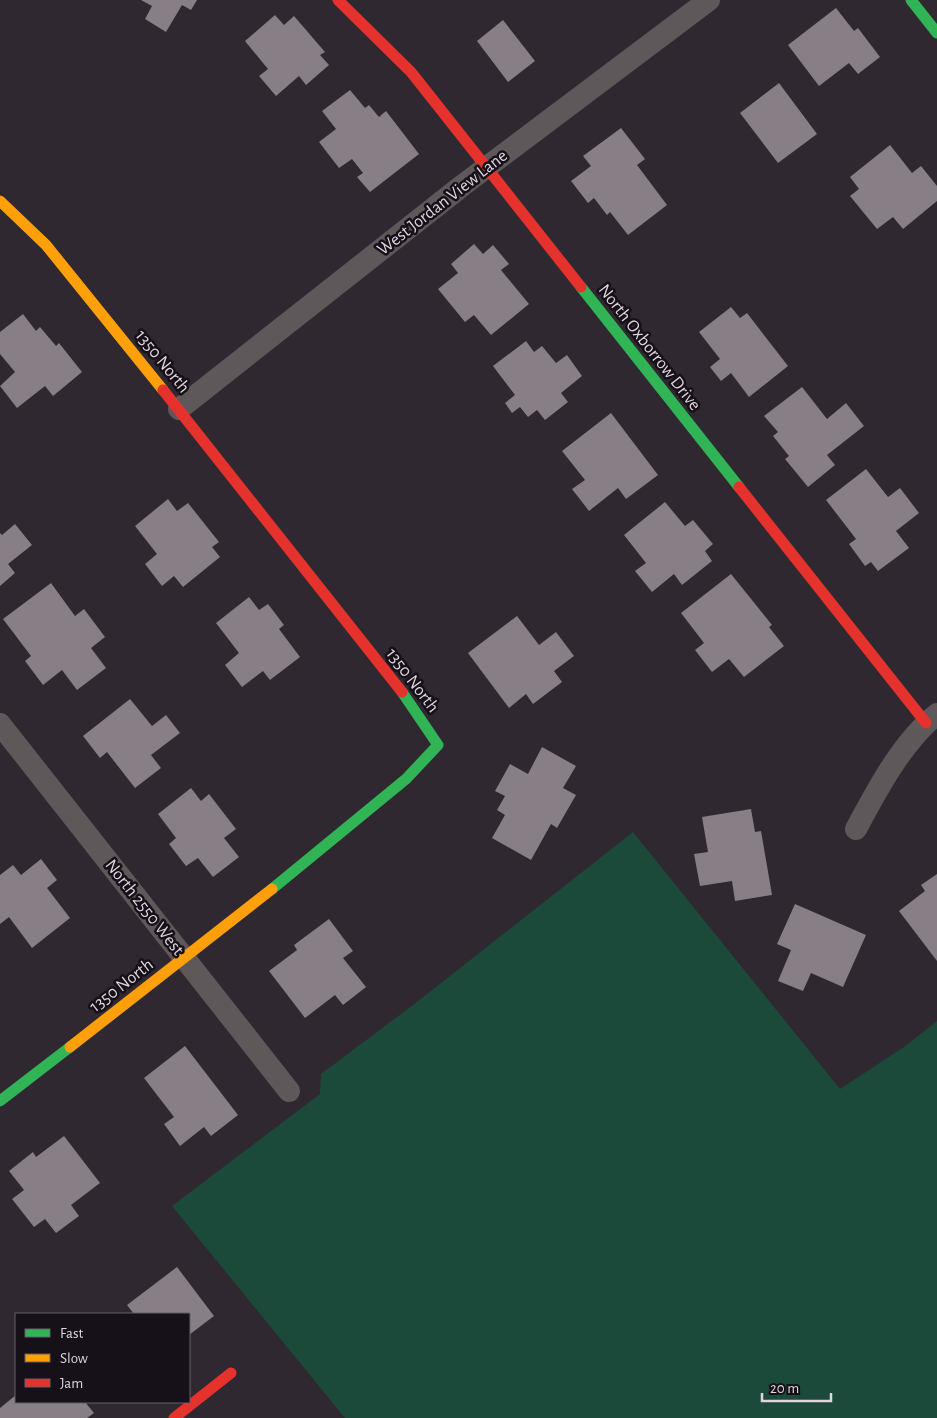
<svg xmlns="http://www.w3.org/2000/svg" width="937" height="1418" font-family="'Alegreya Sans',sans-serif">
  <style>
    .green { fill: #1c4a3a }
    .building { fill: #877e86 }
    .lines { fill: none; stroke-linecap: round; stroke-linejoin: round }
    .street { stroke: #5f585b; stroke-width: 22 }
    .fast { stroke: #30b455; stroke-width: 11 }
    .slow { stroke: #ff9f0a; stroke-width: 11 }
    .jam { stroke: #e5322d; stroke-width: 11 }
    .labels { text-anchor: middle; stroke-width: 5; stroke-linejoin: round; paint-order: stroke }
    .street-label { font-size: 18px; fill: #dfd5e1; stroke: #161018 }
  </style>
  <rect width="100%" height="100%" fill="#2f2831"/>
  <!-- green -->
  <path class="green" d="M633,832l207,257 64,-42 33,-26v397h-592l-173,-212 148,-112 1,-20 96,-72z"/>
  <!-- building -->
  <path class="building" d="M141,0h56l-6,10 -9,-5 -16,27 -21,-13 7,-13z
    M836,8l18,23 4,-3 22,29 -22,17 -9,-11 -30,23 -31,-41z
    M275,15l9,10 10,-9 31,36 -5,3 9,10 -23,20 -7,-9 -23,20 -17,-20 9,-7 -23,-28z
    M503,20l32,41 -27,21 -31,-41z
    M779,83l38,51 -39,29 -38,-50z
    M350,90l15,18 4,-3 10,12 7,-6 33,43 -49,38 -13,-15 6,-4 -11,-14 -13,9 -20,-26 17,-13 -14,-18z
    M621,128l24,31 -8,6 30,40 -39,30 -18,-23 -3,3 -13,-17 -6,5 -17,-22 20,-15 -8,-10z
    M890,145l22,28 9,-7 16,20v15l-34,28 -10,-12 -16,12 -27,-33 9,-7 -9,-12z
    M474,244l9,10 10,-9 16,19 -8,6 28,34 -38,31 -17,-20 -9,7 -27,-33 20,-16 -7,-9z
    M731,307l9,11 7,-5 41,53 -39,31 -18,-24 -10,8 -11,-14 10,-8 -21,-27z
    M23,314l13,17 4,-4 16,19 3,-3 23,29 -29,24 -8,-10 -28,22 -17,-22 15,-14 -15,-18v-22z
    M526,341l8,11 8,-6 14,17 11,-8 15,21 -21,17 7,9 -23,18 -8,-10 -9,7 -8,-10 -8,6 -7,-10 10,-8 -22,-29z
    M802,387l25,32 19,-16 18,23 -37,29 8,10 -27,22 -23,-28 4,-3 -16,-20 5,-4 -14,-16z
    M611,413l47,62 -32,24 -8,-11 -29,23 -17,-22 13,-9 -23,-29z
    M866,469l22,28 12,-9 19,25 -23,18 13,17 -31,23 -7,-9 -6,4 -16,-22 7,-5 -30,-39z
    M168,499l9,12 11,-8 31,39 -7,5 8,10 -37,30 -9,-11 -12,10 -17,-22 12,-10 -22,-28z
    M665,502l20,24 8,-6 20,24 -8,7 7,10 -30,24 -8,-11 -22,18 -17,-21 11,-8 -22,-28z
    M15,524l17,21 -24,19 7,9 -15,13v-53l2,2z
    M731,574l41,51 -3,2 15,19 -40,31 -15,-18 -17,13 -17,-22 9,-7 -23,-30z
    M51,583l24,33 9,-7 21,28 -14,11 15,20 -29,22 -15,-20 -19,15 -18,-24 6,-5 -28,-37z
    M249,597l10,13 9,-6 16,21 -5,4 21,28 -30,23 -7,-9 -21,16 -17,-22 14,-12 -23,-30z
    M517,616l22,29 17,-13 18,24 -20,15 8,11 -29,22 -7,-10 -17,14 -41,-55z
    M130,699l22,27 14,-11 14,18 -29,22 10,13 -26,20 -28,-36 -7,6 -17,-22z
    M542,747l34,19 -13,22 13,7 -19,33 -6,-4 -20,36 -39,-22 13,-23 -8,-5 8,-14 -10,-5 15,-27 18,10z
    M191,788l10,13 8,-7 27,35 -12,9 15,19 -26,20 -15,-19 -12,8 -17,-22 7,-6 -18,-24z
    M751,809l4,23 6,-1 11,64 -37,6 -3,-20 -32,5 -6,-32 14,-2 -6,-35z
    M41,859l16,21 -10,8 23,30 -38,30 -23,-31 -9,7v-49l13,-10 8,10z
    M937,874v87l-38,-50 26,-20 -4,-6z
    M795,904l71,31 -23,52 -32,-14 -8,18 -25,-10 13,-31 -14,-6z
    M329,919l24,32 -10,7 23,29 -23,18 -8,-10 -30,23 -36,-47 28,-21 -3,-5z
    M185,1046l53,69 -27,21 -7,-9 -24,19 -16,-22 10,-7 -30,-39z
    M64,1136l36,47 -29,22 8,11 -23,17 -11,-14 -11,8 -22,-28 12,-9 -15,-19 24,-19 3,5z
    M177,1267l37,49 -25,19v-21h-55l-7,-9z
    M16,1395v7h69l9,11 -7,5h-87v-10z"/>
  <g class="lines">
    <!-- street -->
    <path class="street" d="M179,409l284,-224 246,-185
      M0,724l289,367
      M856,829c21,-39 46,-87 81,-115"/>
    <!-- fast -->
    <path class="fast" d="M911,0l26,33
      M581,287l158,200
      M272,889l134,-110 32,-34 -36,-53
      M0,1101l70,-54"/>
    <!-- slow -->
    <path class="slow" d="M0,201l46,44 117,145
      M70,1047l202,-158"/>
    <!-- jam -->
    <path class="jam" d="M338,0l73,72 170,215
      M163,390l239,302
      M739,487l187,236
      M174,1418l57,-45"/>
  </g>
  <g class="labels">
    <!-- street labels -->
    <g class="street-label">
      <text transform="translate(442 202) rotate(-38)" y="6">West Jordan View Lane</text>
      <text transform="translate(650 347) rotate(52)" y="6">North Oxborrow Drive</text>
      <text transform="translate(163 361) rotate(51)" y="6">1350 North</text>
      <text transform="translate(413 680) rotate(53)" y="6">1350 North</text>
      <text transform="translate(145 907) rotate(52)" y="6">North 2550 West</text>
      <text transform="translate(121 985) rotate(-38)" y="6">1350 North</text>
    </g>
  </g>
  <!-- legend -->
  <rect x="15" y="1313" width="175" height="90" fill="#161018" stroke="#665f68"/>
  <rect x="25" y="1329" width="25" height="8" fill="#30b455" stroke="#665f68"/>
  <text x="60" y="1338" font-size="15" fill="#dfd5e1">Fast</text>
  <rect x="25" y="1354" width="25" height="8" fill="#ff9f0a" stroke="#665f68"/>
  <text x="60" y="1363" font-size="15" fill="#dfd5e1">Slow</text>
  <rect x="25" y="1379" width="25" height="8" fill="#e5322d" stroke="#665f68"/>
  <text x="60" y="1388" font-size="15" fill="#dfd5e1">Jam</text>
  <!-- scale -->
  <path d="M762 1393v8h69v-8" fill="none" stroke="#dfd5e1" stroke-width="2.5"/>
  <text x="770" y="1393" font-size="15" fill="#dfd5e1" stroke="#161018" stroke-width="4" paint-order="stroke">20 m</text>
</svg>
